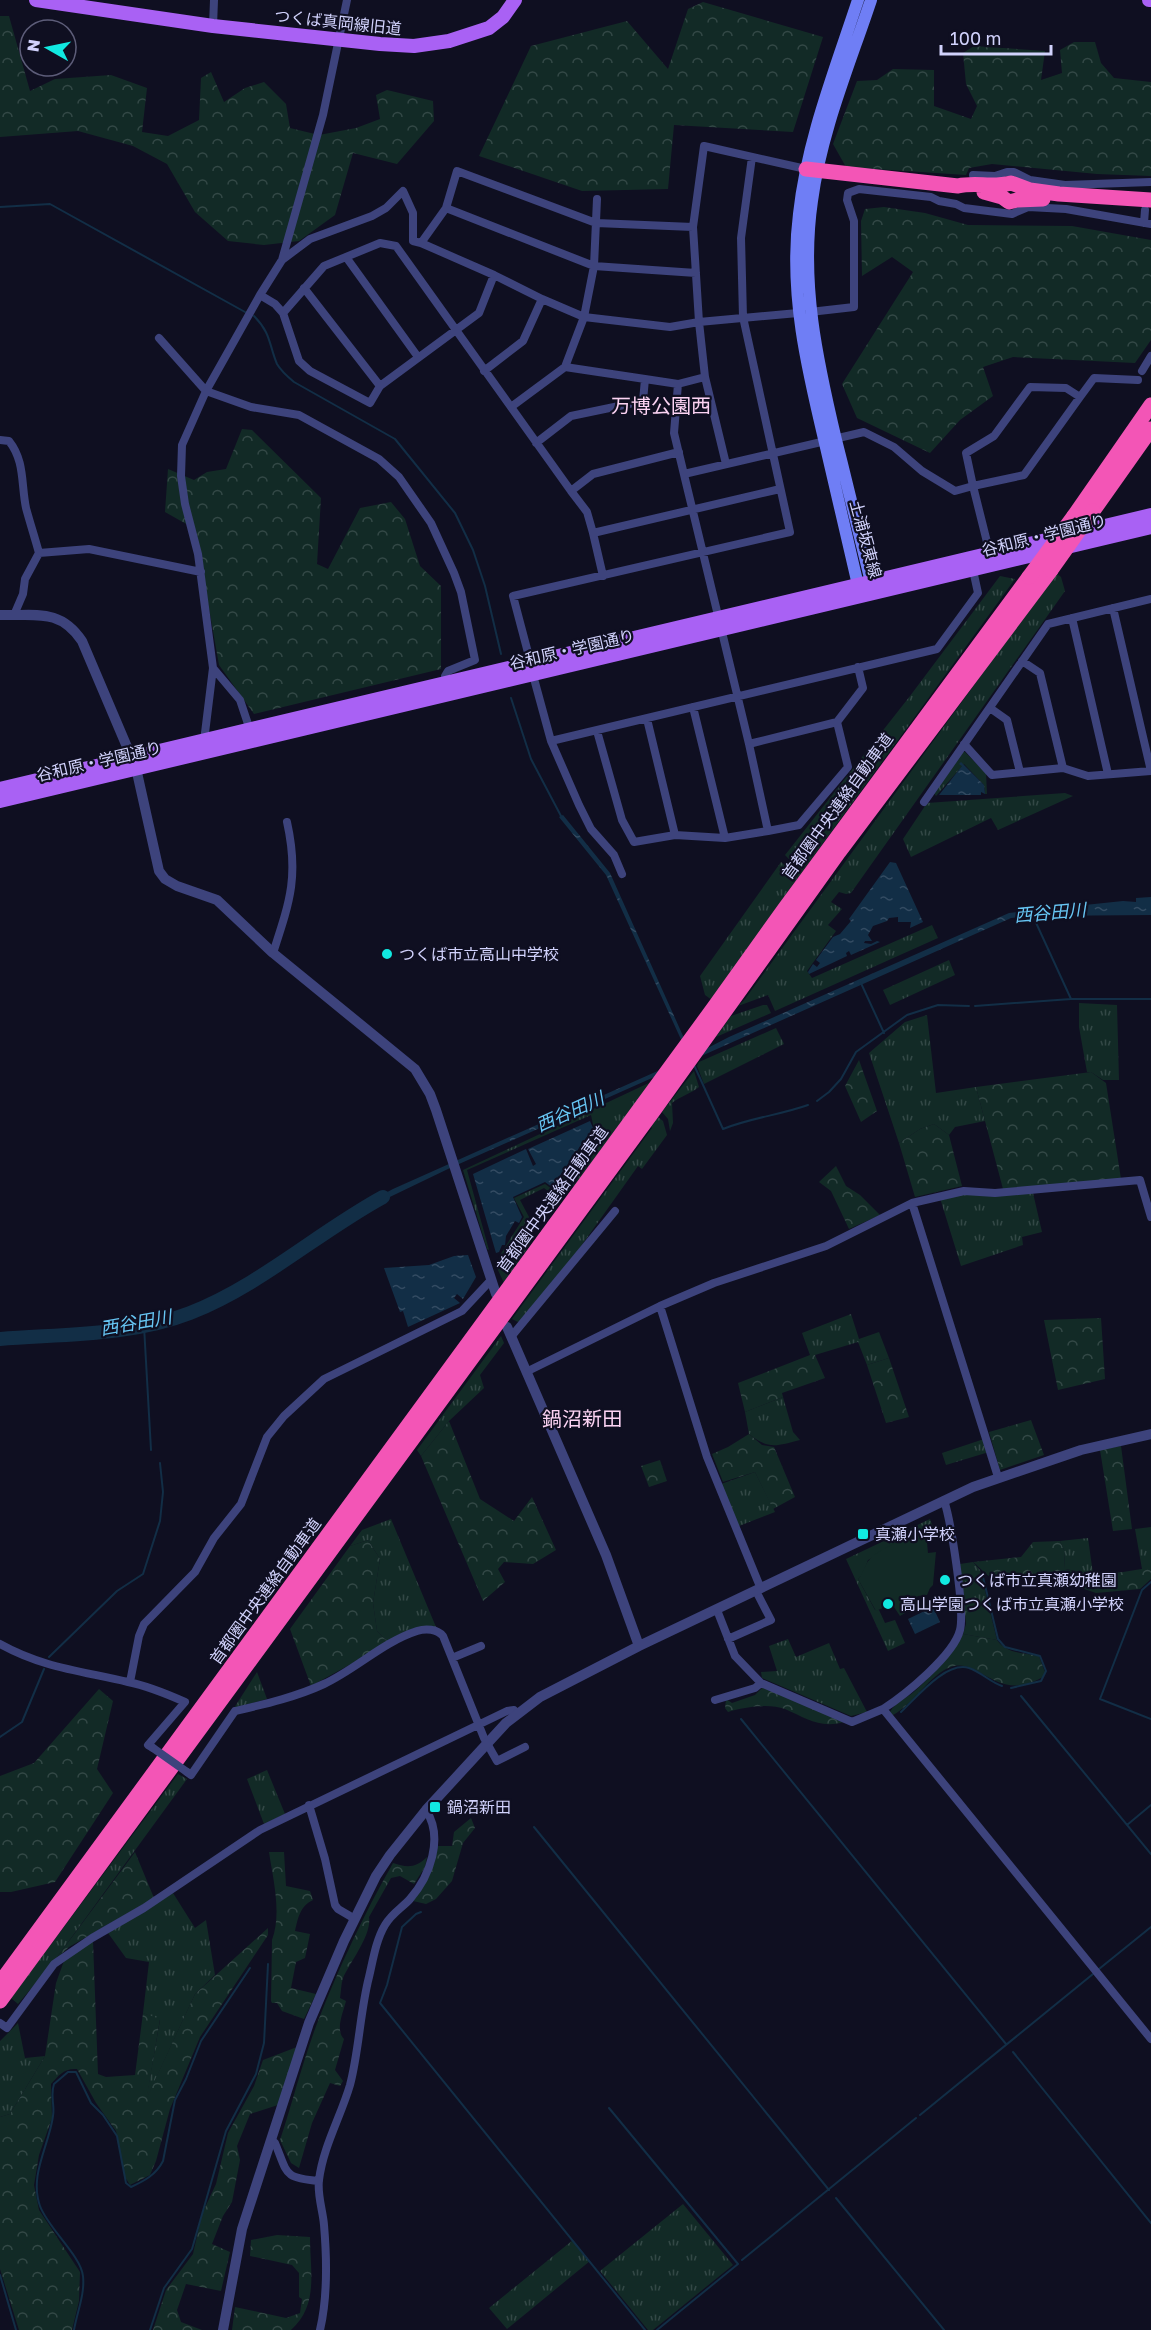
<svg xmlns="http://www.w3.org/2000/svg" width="1151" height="2330" font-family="'Golos Text','Noto Sans JP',sans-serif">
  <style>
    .grass { fill: url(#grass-tufts) }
    .forest { fill: url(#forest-crowns) }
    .pitch { fill: #122a26 }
    .water { fill: url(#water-ripples) }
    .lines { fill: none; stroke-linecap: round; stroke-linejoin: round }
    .stream { stroke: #122e46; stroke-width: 2 }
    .river { stroke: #122e46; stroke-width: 14 }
    .minor { stroke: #3d437c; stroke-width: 8 }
    .tertiary { stroke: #3d437c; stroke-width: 10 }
    .secondary { stroke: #6f7ef5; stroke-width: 12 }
    .primary { stroke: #a961f4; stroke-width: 14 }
    .motorway { stroke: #f355b6; stroke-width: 15 }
    .minor-bridge { stroke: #3d437c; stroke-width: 8 }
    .motorway-bridge { stroke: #f355b6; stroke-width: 15 }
    .poi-dot { fill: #11e9e1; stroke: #0f0f21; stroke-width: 2 }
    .labels { text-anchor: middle; stroke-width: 4.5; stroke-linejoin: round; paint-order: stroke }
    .street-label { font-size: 16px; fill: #d1d2fc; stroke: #0f0f21 }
    .poi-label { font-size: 16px; fill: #d1d2fc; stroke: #0f0f21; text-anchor: start }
    .water-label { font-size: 18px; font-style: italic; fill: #67c6f4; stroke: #0f0f21 }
    .quarter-label { font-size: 20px; fill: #fcd3f3; stroke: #0f0f21 }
  </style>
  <defs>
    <pattern id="grass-tufts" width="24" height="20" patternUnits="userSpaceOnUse" patternTransform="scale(1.5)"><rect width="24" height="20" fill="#122a26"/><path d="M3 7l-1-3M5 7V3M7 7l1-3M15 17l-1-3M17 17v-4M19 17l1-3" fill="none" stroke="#334846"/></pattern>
    <pattern id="forest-crowns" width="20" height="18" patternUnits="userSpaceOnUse" patternTransform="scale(1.5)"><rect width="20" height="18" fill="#122a26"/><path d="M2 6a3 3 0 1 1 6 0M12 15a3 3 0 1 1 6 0" fill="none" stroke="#334846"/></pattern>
    <pattern id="water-ripples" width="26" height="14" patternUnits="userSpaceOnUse" patternTransform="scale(1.5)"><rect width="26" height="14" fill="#122e46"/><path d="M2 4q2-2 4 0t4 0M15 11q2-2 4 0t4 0" fill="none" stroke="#334b62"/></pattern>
  </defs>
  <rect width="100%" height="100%" fill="#0f0f21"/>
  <!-- grass -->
  <path class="grass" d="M1056,573l5,4 4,14 -214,302 -5,1 -7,-2 -8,10 11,7 -14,16 8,6 -29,40 5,7 120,-53 6,13 -163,73 -7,-16 -30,11 7,-7z
    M1000,576l15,3 -226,311 -77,110 -7,-5 -5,-19 81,-114 10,8 4,-5 -10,-10 4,-5 121,-154z
    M962,752h3l21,21 1,21h-2l-1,-9 -20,-21 -28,32 -2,-3z
    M1065,793l8,3 -75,34 -7,-12 -80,39 -8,-18 24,-36z
    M949,960l6,15 -65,30 -7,-15z
    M1079,1003l38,2 2,75h-16l-12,-8h-4l-8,-45z
    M763,1005h4l4,8 -55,24 15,-21z
    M927,1015l9,78 40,-6 9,34 -30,6 -6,8 -15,-11 -14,5 -21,14 -30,-90 36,-31z
    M776,1028l8,16 -80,40 -7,-18 2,-4z
    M694,1071l5,16c-9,7 -18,9 -27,16l1,20 -3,8 -2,-12 -6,-7z
    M651,1082l-77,104 -10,-7 -12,15 -8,-6 -24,12 9,17 -31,50 9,-4 14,-22 8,5 -25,37 -7,-15 3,-13 24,-38 -10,-19 31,-14 7,5 42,-60 -3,-14 -124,55 22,80 -2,-1 -24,-79z
    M658,1117l5,4 4,14 -25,34 -4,-3 -64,90 -50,63 -6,3 -6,-3 140,-191 -1,-2z
    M967,1193h66l9,39 -20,5 1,8 -62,21 -21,-68z
    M851,1314l8,25 20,-7 10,26 -22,7 -9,-23 -43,13h-5l-8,-22z
    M501,1336l3,7 -24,32 4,13 -35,33 -28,35 -4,-6z
    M783,1397l10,35 7,8c-24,6 -31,10 -51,-6l-4,-22z
    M984,1439l5,13 -43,13 -4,-12z
    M755,1472l20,40 -36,14 -18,-42z
    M391,1519l45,108 -47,16 -12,-12 -4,-28 7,-44 -12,-19 -18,6 12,-16z
    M930,1519l3,8 -65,33 -5,14 -5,5 17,31h4l6,13 10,-3 10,23 -17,8 -42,-92z
    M1151,1527v43l-9,-1 -7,-40z
    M1088,1538l5,36 -28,-5 -1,-19 -4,-9z
    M973,1562l7,8 17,70 -34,-6 3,-10 -6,-60z
    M788,1639l8,18 33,-14 11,26 4,-1 23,44 -16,4 -89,-38 -1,-6 16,-1 -8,-25z
    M257,1672l10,27 -33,9z
    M267,1770l18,44 -21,10 -17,-45z
    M178,1774l9,5 -132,181 -37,44 -7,-6z
    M173,1893l22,35 11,-8 9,55 -20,19 -49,106 14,-80 -17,-7 6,-51 -23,-4 -18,-25z
    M18,2023l7,35 20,-2 -35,58 -10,3v-76z
    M683,2204l50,61 -80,65h-5l-48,-59z
    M573,2240l17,21 -83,68 -18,-21z"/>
  <!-- forest -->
  <path class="forest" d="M703,2l120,35 -30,95 -119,-7 -6,64 -86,2 -103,-35 52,-110 96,-25 41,48 20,-60z
    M0,16h9l21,75 25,-12 56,-4 36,13 -5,44 26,4 31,-16 2,-42 10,-6 13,30 21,-14 19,-6 22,22 4,24 29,7 37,-7 24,-9 -4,-24 11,-5 46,11 1,20 -37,43 -44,-11 -18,62 -36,26 -35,4 -36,-4 -33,-29 -28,-48 -34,-18 -55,-15 -78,6z
    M1074,42h21l6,21 13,15 37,4v94l-54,-2 -105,-10 -23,4 -3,7 -120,-8 -13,-23 24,-63 20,-1 16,-11 41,1v36l37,13 6,-13 -11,-22 -3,-31 11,-7 71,5 -4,29 21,-7 -2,-23z
    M884,207l41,6 43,12 104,1 79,14v100l-16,23 -122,-6 -30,10 10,29 -33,24 -30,33 -73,-35 -15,-34 71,-112 -21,-15 -30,19 -1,-55 4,-12z
    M242,429l10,1 69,68 -4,66 11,5 32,-61 31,-6 14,17 15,47 21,20v83l-187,45 -35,-49 -24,-136 -30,-17 3,-43 26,11 13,-8 19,-3z
    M859,1060l18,51 -16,11 -16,-36z
    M1091,1072l15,11 15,96 -118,10 -27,-102z
    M934,1124l15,11 13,51 -47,11 -16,-54 21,-14z
    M836,1166l10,20 14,9 20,20 -31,14 -18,-38 -12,-9z
    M1101,1318l4,61 -47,11 -14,-70z
    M810,1355h5l10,23 -43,15 1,4 -38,15 -7,-29z
    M889,1358l20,59 -23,6 -19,-58z
    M1031,1420l13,35 -44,15 -11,-38z
    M449,1421l31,78 34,22 18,-24 24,53 -23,14 -29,-2 -6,7 7,13 -22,19 -62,-145z
    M749,1434l13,11 12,2 21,50 -22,12 -18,-37 -32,10 -11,-28 16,-7z
    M1121,1446l11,83 -19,2 -13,-81z
    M660,1460l7,21 -18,6 -8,-21z
    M368,1540l12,19 -7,44 4,28 12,12 -78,43 -21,-57 60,-83z
    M1060,1541l4,9 1,19c29,8 54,4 83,-1l3,2v9l-11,10 -44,4 -47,-16 -55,2c-9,-4 -13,-11 -21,-17l48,-5 12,-15z
    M963,1634l34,6c10,14 27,13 42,16l6,16 -2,5c-47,27 -63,-20 -92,-10 -21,7 -37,37 -58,48l-3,-3c5,-10 18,-14 26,-22 18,-16 34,-35 47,-56z
    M763,1687l81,35c-24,7 -38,-4 -59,-13 -16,-6 -41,-2 -57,3l-3,-4 1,-9 6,4 23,-8z
    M99,1689l14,12 -16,68 16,24 -58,89 -44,10h-11v-116l34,-13z
    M471,1818l4,10 -12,15 -11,38 -16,18 -10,5 -13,-3 21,-38 4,-17h14l2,-14z
    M135,1852l19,46 -85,49 -14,13z
    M269,1852h15l2,34 24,5 3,9c-13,6 -15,18 -18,31l15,3 -5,24 -9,4 -5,26 25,6 -12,25 -22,-8 -5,-8h-5l-1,-2 1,-61c10,-27 1,-61 -3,-88z
    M427,1857l-2,10 -11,17 -14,-8 -9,2 -22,39c3,18 -19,45 -26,61 -2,6 -2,14 -3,20l6,3c-3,12 -11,29 -2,38l-9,31 8,11 -3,5 -10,-3 -18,40 -13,45 -8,-5 -11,-23c13,-39 23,-80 38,-119 21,-54 46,-107 75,-158 14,5 23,5 34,-6z
    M268,1928v7l-68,102 -30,72 -14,52 -6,14 -20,10 -5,-8 -9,-46 -20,-28 -19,-34c-13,-1 -18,6 -26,15l1,34 -13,37 -5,30 5,25 41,62 -1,29 -7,29h-53l-19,-61v-152l10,-3 35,-58 11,-73 9,-25 28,-17 5,133 8,3 29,-2 8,-62 17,6 -13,78 48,-103z
    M297,2047l-19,58 -28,9 -13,32 3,14 -8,42 -9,14 -11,28 18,8 -9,39 -35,-7 -9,26 4,12 21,8h-49l13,-40 27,-36 9,-40 14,-30 12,-51 26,-47 9,-26z
    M277,2235l33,2c0,34 9,68 -19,93h-59l3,-23 51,11 14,-5 2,-14 -3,-2v-24l-7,-8 -42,-9 1,-16z"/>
  <!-- pitch -->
  <path class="pitch" d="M926,1531l2,22 8,-1 -3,33 -3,3 -3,7 -9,1 -14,11 1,6 -5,3 -8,-12 -16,7 -18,-32c6,-6 6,-14 12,-20 10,-11 41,-23 56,-28z"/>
  <!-- water -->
  <path class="water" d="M961,762l23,23 1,9 -4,-2v3h-42l23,-29 -3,-2z
    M563,815l47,58 82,183 37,-19 280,-124 114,-12 13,1v-4l15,-1v18l-119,1 -21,2 -561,250 -81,39 -2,-4 26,-14 296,-132 -83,-182 -47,-58z
    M890,862l6,1 27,59 -13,6 1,-6h-13v-5l-9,1 -2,3 -14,5 -5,9 4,6h-7l-1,2 7,1 6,-3 3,1 -29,13 -2,-4 -3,2 1,3 -38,18 -1,-2 5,-8 4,3 3,-4 -4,-3 17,-23 7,-3 11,-13 -2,-2z
    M590,1121l3,7 -41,59 -7,-5 -32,15 9,20 -3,6 -4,-2 -9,15 -1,9h-3l-3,7 -3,1 -23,-79 53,-25 7,17 3,-2 -8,-15z
    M468,1255l8,22 -13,22 -6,-5 -3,4 6,5 -52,24 -5,-16 -3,1 -16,-44 45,-3 25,-9z
    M933,1607l7,15 -25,12 -7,-15z"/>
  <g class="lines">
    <!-- stream -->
    <path class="stream" d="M0,207l50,-3 195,108
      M254,316c17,17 15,29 23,48 4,7 11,13 17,18l101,57 60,74 18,37 12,36 16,68
      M511,698l20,61 30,57
      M1032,914l39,85
      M860,981l24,52
      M975,1006l96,-7h80
      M694,1065l29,64c27,-11 57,-14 85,-24
      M817,1101l12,-9 12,-13 15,-27 51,-37 31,-10 31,1
      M144,1326l7,124
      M983,1577l15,62 7,8 35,9 6,15 -5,10 -30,7
      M1151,1582l-9,8 -42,109 51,20
      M49,1657l68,-66 26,-17 17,-53 3,-29 -3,-29
      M1021,1696l130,158
      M901,1712c16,-15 45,-51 68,-44 12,4 21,14 33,18
      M741,1719l265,325
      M0,1737l22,-15 22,-53
      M1127,1825l24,-20
      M534,1827l295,363
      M421,1912l-5,2 -14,13 -15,58 -7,18 265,327
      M1099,1969l52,-42
      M1013,2052l138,171
      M609,2108l129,156 -81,66
      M920,2115l173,-141
      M836,2198l108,132
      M742,2260l174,-142
      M0,2275l16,55
      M74,2330c3,-18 11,-35 9,-54 -2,-20 -35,-48 -43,-70 -11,-31 9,-60 13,-90 2,-11 -3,-20 1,-32l14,-12h8l15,31 12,12 14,21 9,47 5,4c13,-6 25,-12 32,-26l12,-61 11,-21 15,-38 49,-73
      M150,2330l14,-42 28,-39 34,-118 30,-57 8,-31 4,-79"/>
    <!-- river -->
    <path class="river" d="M0,1339c63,-5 131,-3 190,-26 71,-28 127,-80 193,-116"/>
    <!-- minor -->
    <path class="minor" d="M213,26l1,-26
      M973,175l22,1 12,-4h7l16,8 35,5 86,-3
      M597,199l-3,67 -10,51 86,10 29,-5 6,55 21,87
      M446,208l11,-37 139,52 97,4
      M1144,223l1,-13
      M346,257l72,100
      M282,260l41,-145 24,-115
      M494,275l-73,-32 25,-35 148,58 102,7
      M304,288l76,98
      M260,295l15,9 8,9 16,48 11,10 60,32 10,-17 99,-73 15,-38 48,24
      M810,312l44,-5v-86l-7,-21 1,-7 11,-4 72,8 8,4 17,3 8,4 48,6 16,-7 38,2 85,15
      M283,313l41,-47 56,-23 16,3 175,245
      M798,313l-99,9 -6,-95 11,-81 102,23
      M159,338l47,53 45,16 48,8 80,44 20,18 32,46 23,50 7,19 14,68 -27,11 -3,5 2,7
      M484,371l39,-30 19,-42 42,18 -19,50
      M1142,371l9,-15
      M1080,397l-56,78 -51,11 -7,-33 28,-17 36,-49 36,1 14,9 14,-19 44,2
      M511,407l54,-40 80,12
      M0,440l9,1c16,20 12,43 17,67 4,15 9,30 13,45l-14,26 -2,15 -9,21
      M536,443l35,-27 72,-15 2,-22 33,5 27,-7
      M684,474l180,-42 30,15 28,24 33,20 18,-5 17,68
      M593,533l-6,-21 -16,-21 22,-17 86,-22
      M39,553l50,-4 112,23
      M603,576l-10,-43 187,-44
      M1113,608l38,163
      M1072,618l36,156
      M1022,661l18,12 23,95
      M531,664l-18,-68 277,-64 -47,-215 -2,-79 11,-81
      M533,675l18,66 28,64 12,24 23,26 8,19
      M693,707l32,131
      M990,708l17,12 13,52
      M647,719l28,116
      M250,730l-10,-30 -27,-32 -15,-114 -13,-50 -4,-28 1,-31 24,-54 54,-96 22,-35 28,-21 62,-23 14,-8 17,-17 10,22v28l8,2
      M597,731l25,89 12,22 41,-7 50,3 43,-7 -19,-87 -75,-311 4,-49
      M204,741l9,-73
      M551,741l386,-92 41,-56 -5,-23
      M749,744l88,-22
      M964,744l28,31 71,-7 25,8 63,-5
      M924,802l124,-178 103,-25
      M768,831l31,-6 49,-58 -11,-45 26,-34 -5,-21
      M273,953c17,-52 26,-77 14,-131
      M912,1203l86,274
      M660,1306l47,151 54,132
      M511,1337l104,-126
      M526,1372l134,-66 54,-23 112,-37 86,-43 52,-12 31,2 145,-13 11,37
      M717,1610l18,46 26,27 91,39 31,-13 268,330
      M728,1639l43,-19 -15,-29
      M0,1644c43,24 82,27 128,38 20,4 39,12 57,20l-37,43 5,3
      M452,1658l29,-12
      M130,1682l9,-46 5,-12 51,-52 19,-34 27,-34 26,-67 17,-21 40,-37 138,-68 29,-31
      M715,1700l40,-12 6,-5
      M883,1709c22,-14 71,-54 77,-79 5,-21 -9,-108 -16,-130
      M187,1772l4,3 44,-64c30,-7 61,-14 89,-27 32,-15 59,-42 93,-53 9,-3 20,-2 26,5l41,102 13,23 28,-14
      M309,1805l16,54 10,46 3,4 17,10
      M0,2023l7,5 47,-64 38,-26 52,-30 116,-78 247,-119 7,-1 3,3
      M271,2140l4,3c13,31 8,35 44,38
      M320,2330c8,-34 7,-70 4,-105 -1,-14 -7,-30 -5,-45 4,-33 22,-64 31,-95 9,-34 10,-73 19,-108 4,-17 7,-37 16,-52 7,-12 17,-17 25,-26 20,-23 34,-61 16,-89"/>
    <!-- tertiary -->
    <path class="tertiary" d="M0,615c36,1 60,-7 82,26l54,127 23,103 6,8 12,7 40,14 56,53 142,116 15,25 6,16 60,184
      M507,1327l99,228 33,91
      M223,2330l19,-101 67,-206 35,-82 32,-65 14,-21 36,-45 80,-87 34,-26 99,-51 334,-159 108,-37 70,-16"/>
    <!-- secondary -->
    <path class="secondary" d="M858,0c-23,70 -51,140 -59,214 -10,79 8,154 26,229 11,47 22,95 33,142l7,6
      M869,590l2,-8c-12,-48 -23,-95 -35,-142 -19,-80 -36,-157 -24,-239 9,-69 37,-135 59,-201"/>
    <!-- primary -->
    <path class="primary" d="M36,0l177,26 167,18 34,2 35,-5 40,-13 14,-11 12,-17
      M1149,0h2
      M0,789l1151,-274
      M0,801l1151,-274"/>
    <!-- motorway -->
    <path class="motorway" d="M806,169l152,17c18,-4 34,2 53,-3l19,7 29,4 92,6
      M984,192l18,5 7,5 8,-2 26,-1
      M1093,511l58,-82
      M1074,516l77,-111
      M0,1983l715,-977 70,-98 244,-331
      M0,2001l654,-891 185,-258 212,-282"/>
    <!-- minor-bridge -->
    <path class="minor-bridge" d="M153,1748l34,24"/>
    <!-- motorway-bridge -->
    <path class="motorway-bridge" d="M1051,570l42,-59
      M1029,577l45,-61"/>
  </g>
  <!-- markers -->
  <g class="poi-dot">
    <circle cx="387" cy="954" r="6"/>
    <rect x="857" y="1528" width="12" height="12" rx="3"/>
    <circle cx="945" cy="1580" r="6"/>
    <circle cx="888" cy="1604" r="6"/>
    <rect x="429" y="1801" width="12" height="12" rx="3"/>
  </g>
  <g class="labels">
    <!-- street labels -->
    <g class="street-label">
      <text transform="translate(338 22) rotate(6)" y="6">つくば真岡線旧道</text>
      <text transform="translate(1044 535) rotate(-14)" y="6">谷和原・学園通り</text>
      <text transform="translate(866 539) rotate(75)" y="6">土浦坂東線</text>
      <text transform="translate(572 649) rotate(-13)" y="6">谷和原・学園通り</text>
      <text transform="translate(99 761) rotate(-13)" y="6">谷和原・学園通り</text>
      <text transform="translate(837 806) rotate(-54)" y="6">首都圏中央連絡自動車道</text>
      <text transform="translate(552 1199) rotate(-54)" y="6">首都圏中央連絡自動車道</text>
      <text transform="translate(265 1591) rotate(-54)" y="6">首都圏中央連絡自動車道</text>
    </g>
    <!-- poi labels -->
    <g class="poi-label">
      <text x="399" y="960">つくば市立高山中学校</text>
      <text x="875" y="1540">真瀬小学校</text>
      <text x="957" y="1586">つくば市立真瀬幼稚園</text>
      <text x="900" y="1610">高山学園つくば市立真瀬小学校</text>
      <text x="447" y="1813">鍋沼新田</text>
    </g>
    <!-- water labels -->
    <g class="water-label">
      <text transform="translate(1050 913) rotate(-5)" y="6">西谷田川</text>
      <text transform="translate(570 1112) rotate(-24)" y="6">西谷田川</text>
      <text transform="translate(136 1323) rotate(-10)" y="6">西谷田川</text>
    </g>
    <!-- quarter labels -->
    <g class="quarter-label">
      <text x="661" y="413">万博公園西</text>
      <text x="582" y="1426">鍋沼新田</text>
    </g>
  </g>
  <!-- north arrow -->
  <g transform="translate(48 48) rotate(279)"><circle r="28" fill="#0f0f21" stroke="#5d5d79" stroke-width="1.5"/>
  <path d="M0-4.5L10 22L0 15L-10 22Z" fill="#11e9e1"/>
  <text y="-9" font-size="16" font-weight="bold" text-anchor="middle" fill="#d1d2fc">N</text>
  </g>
  <!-- scale -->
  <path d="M941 45v9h110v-9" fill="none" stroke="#d1d2fc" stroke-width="3"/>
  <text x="950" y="45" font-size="18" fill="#d1d2fc" stroke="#0f0f21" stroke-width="4.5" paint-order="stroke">100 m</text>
</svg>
